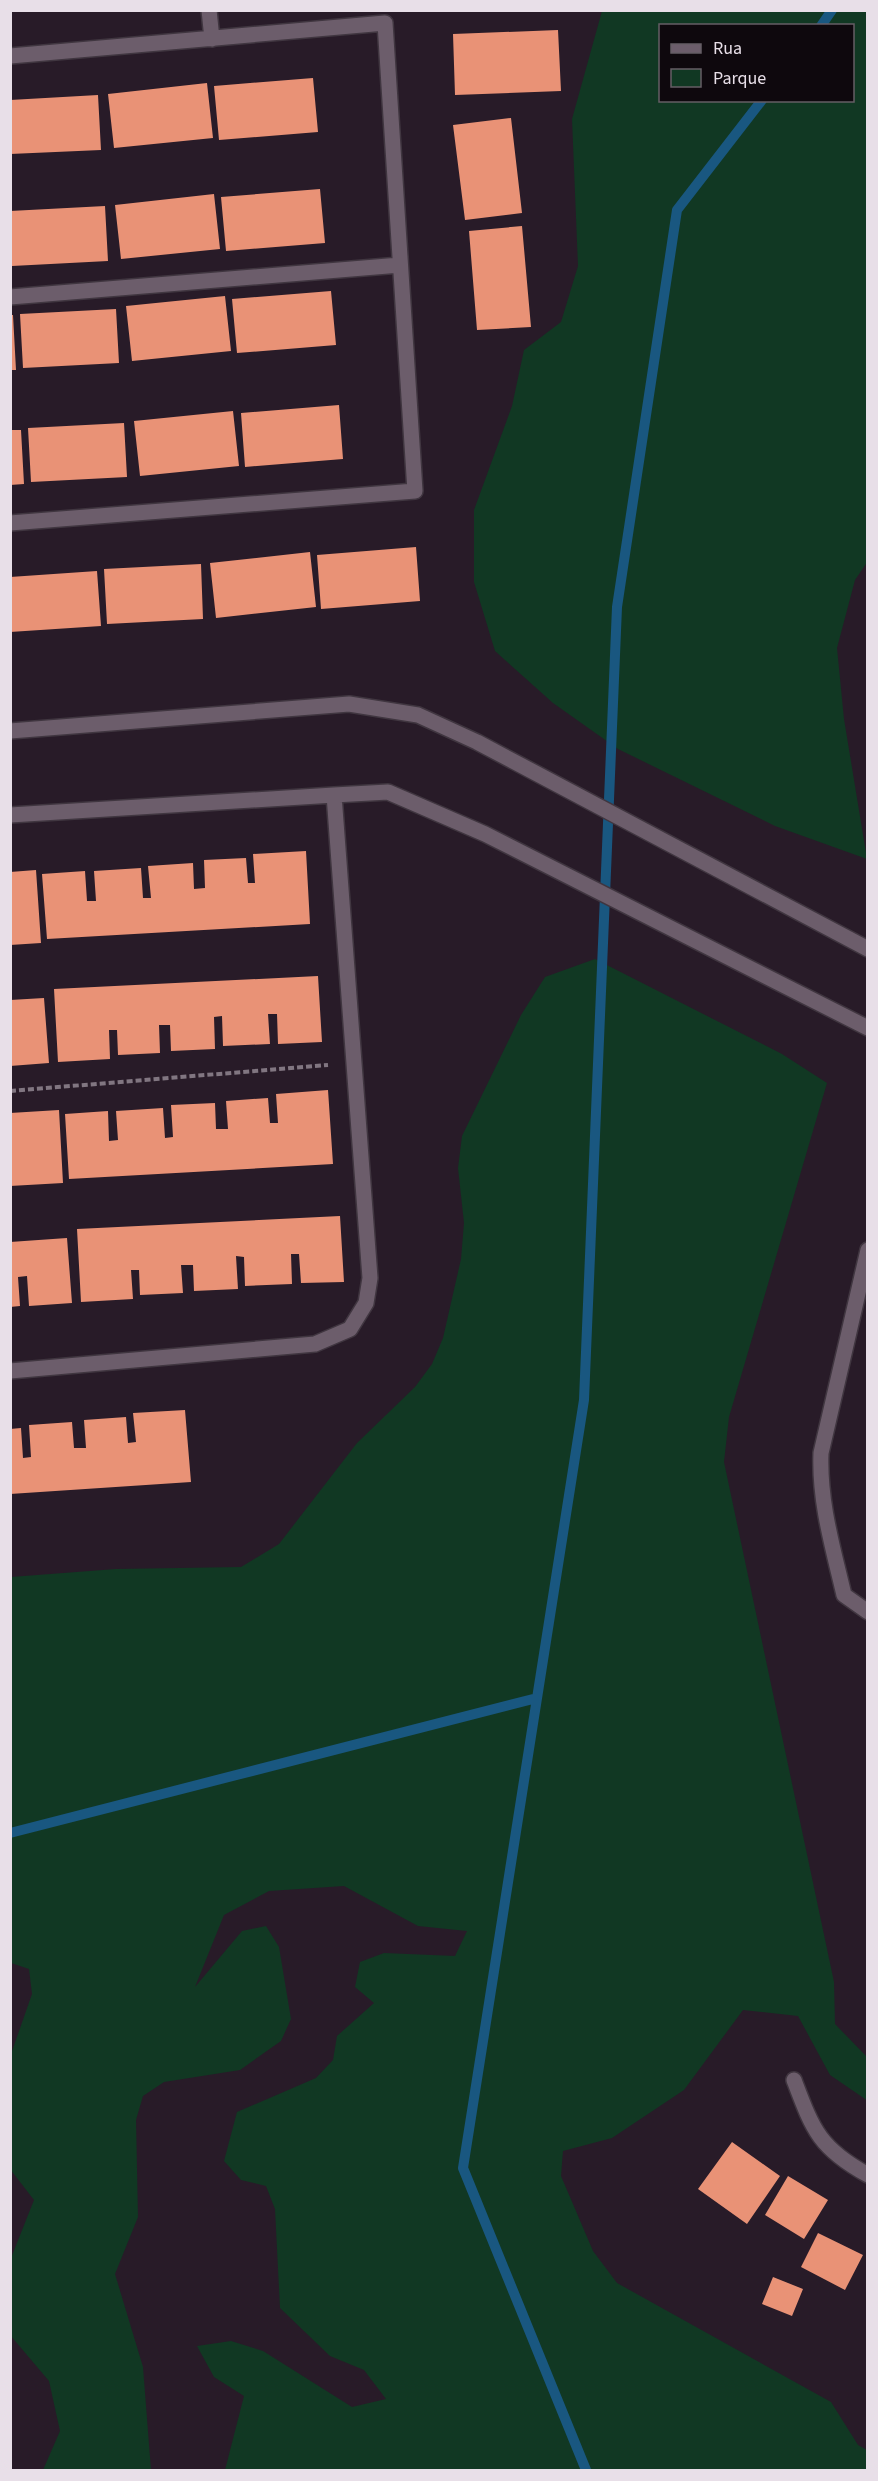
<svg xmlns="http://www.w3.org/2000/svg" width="878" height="2481" font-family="'Source Sans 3',sans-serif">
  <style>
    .green { fill: #113823; fill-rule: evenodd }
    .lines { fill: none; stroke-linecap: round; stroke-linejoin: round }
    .stream { stroke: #195780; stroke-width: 10 }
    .building { fill: #e99276 }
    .service-casing { stroke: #403640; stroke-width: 18 }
    .minor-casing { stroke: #403640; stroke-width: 18 }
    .tertiary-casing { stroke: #403640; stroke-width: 18 }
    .path { stroke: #817681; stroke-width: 4; stroke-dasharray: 6 3; stroke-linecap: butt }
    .service { stroke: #6c5d6b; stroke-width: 15 }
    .minor { stroke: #6c5d6b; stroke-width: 15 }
    .tertiary { stroke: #6c5d6b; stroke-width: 15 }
  </style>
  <rect width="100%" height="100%" fill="#281b28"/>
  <!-- green -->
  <path class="green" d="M602,11h265l1,550 -13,19 -18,68 7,71 23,140 -92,-33 -157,-77 -65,-46 -58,-52 -21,-69v-72l38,-104 12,-56 37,-28 17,-56 -6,-147zM660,26h192v74h-192z
    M595,959l187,95 45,29 -98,334 -5,45 110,520 1,42 32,33 1,44 -38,-26 -32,-59 -55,-6 -59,80 -72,48 -49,13 -2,25 32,75 24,32 214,119 27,43 9,5v20h-642l19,-74 -30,-19 -17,-31 34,-5 32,10 89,56 34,-8 -22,-29 -34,-14 -50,-48 -5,-99 -9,-23 -25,-6 -17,-19 13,-49 79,-34 17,-18 4,-24 37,-33 -19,-16 5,-25 24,-9 71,3 12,-25 -49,-5 -74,-40 -75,5 -45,24 -29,72 47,-56 24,-5 13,21 12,72 -10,22 -41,29 -76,12 -21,14 -7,24 2,97 -23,57 28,93 8,103h-108l17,-39 -11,-50 -39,-46 1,-77 23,-58 -24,-31 1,-115 21,-60 -3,-25 -18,-6v-386l105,-8 125,-2 38,-23 78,-101 58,-56 17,-23 11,-26 18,-79 3,-36 -6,-55 4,-32 59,-121 24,-38z"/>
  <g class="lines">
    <!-- stream -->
    <path class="stream" d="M821,26l11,-16
      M10,1833l527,-135
      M586,2470l-123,-302 121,-768 33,-793 60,-397 85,-110"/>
  </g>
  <!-- building -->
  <path class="building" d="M558,30l3,61 -106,4 -2,-61z
    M313,78l5,54 -99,8 -5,-54z
    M207,83l6,55 -99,10 -6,-54z
    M98,95l3,55 -91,4v-54z
    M511,118l11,95 -57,7 -12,-95z
    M320,189l5,54 -99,8 -5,-54z
    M214,194l6,55 -99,10 -6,-54z
    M105,206l3,55 -96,5 -2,-55z
    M522,226l9,101 -54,3 -8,-99z
    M331,291l5,54 -99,8 -5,-54z
    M225,296l6,55 -99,10 -6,-55z
    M116,309l3,54 -96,5 -3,-54z
    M10,315h3l3,55h-6z
    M339,405l4,54 -98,8 -4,-54z
    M233,411l6,55 -99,10 -6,-55z
    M124,423l3,54 -96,5 -3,-54z
    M10,430h11l3,54 -14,1z
    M416,547l4,54 -99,8 -4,-54z
    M310,552l6,55 -100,11 -6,-55z
    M201,564l2,55 -96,5 -3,-55z
    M97,571l4,55 -91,6v-55z
    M306,851l4,73 -263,15 -5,-65 43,-3 2,30h9l-2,-30 47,-3 2,30h8l-3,-32 45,-3 1,26 11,-1 -1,-28 42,-2 2,25h7l-2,-29z
    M36,870l5,73 -31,2v-73z
    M318,976l4,66 -44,2 -1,-30h-9l2,30 -47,2 -1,-30 -8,1 1,32 -44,2 -1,-26h-11l1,28 -42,2 -1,-25h-8l1,29 -52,3 -4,-73z
    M44,998l5,65 -39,3v-66z
    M328,1090l5,74 -264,15 -4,-65 43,-3 1,30 9,-1 -2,-29 47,-3 2,30 8,-1 -2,-32 44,-2 1,26h12l-2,-28 42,-3 2,25h8l-2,-29z
    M59,1110l4,73 -53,3v-73z
    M340,1216l4,66 -43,1 -2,-29h-8l1,30 -47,2 -1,-29 -8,-1 2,33 -44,2 -1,-26h-12l2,28 -43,2 -1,-25h-8l2,29 -52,3 -4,-73z
    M67,1238l5,65 -43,3 -2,-30 -9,1 2,29 -10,1v-65z
    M185,1410l6,72 -181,12v-65l11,-1 2,30 8,-1 -2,-32 43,-3 2,26h12l-2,-28 42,-3 2,26 8,-1 -3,-29z
    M732,2142l48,34 -33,48 -49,-35z
    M788,2176l40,24 -24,39 -39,-24z
    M818,2233l45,22 -18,35 -44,-23z
    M773,2277l30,12 -11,27 -30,-12z"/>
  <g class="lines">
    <!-- service casing -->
    <g class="service-casing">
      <path id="service" d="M209,10l3,29
        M10,56l375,-33 30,468 -405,32
        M10,297l390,-32
        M334,795l54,-3 97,42 383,194
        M10,815l324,-20 36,483 -4,25 -16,26 -35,15 -305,27
        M868,1250l-47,203c-2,49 12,95 23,142l24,17"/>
    </g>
    <!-- minor casing -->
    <g class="minor-casing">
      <path id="minor" d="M794,2080c19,50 25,68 74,95"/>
    </g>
    <!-- tertiary casing -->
    <g class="tertiary-casing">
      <path id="tertiary" d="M10,731l339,-27 69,11 59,27 391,207"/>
    </g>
    <!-- path -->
    <path class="path" d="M10,1091l318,-26"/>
    <!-- service -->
    <use href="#service" class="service"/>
    <!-- minor -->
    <use href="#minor" class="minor"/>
    <!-- tertiary -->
    <use href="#tertiary" class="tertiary"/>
  </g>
  <!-- border -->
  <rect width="878" height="2481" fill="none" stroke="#e8dfe8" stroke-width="24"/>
  <!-- legend -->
  <rect x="659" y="24" width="195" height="78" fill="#0e080d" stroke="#655e65" stroke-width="1.5"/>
  <rect x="671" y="44" width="30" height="9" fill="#6c5d6b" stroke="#655e65" stroke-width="1.5"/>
  <text x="713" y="54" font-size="18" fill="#e8dfe8">Rua</text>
  <rect x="671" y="69" width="30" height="18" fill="#113823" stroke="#655e65" stroke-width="1.5"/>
  <text x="713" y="84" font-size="18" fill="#e8dfe8">Parque</text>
</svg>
